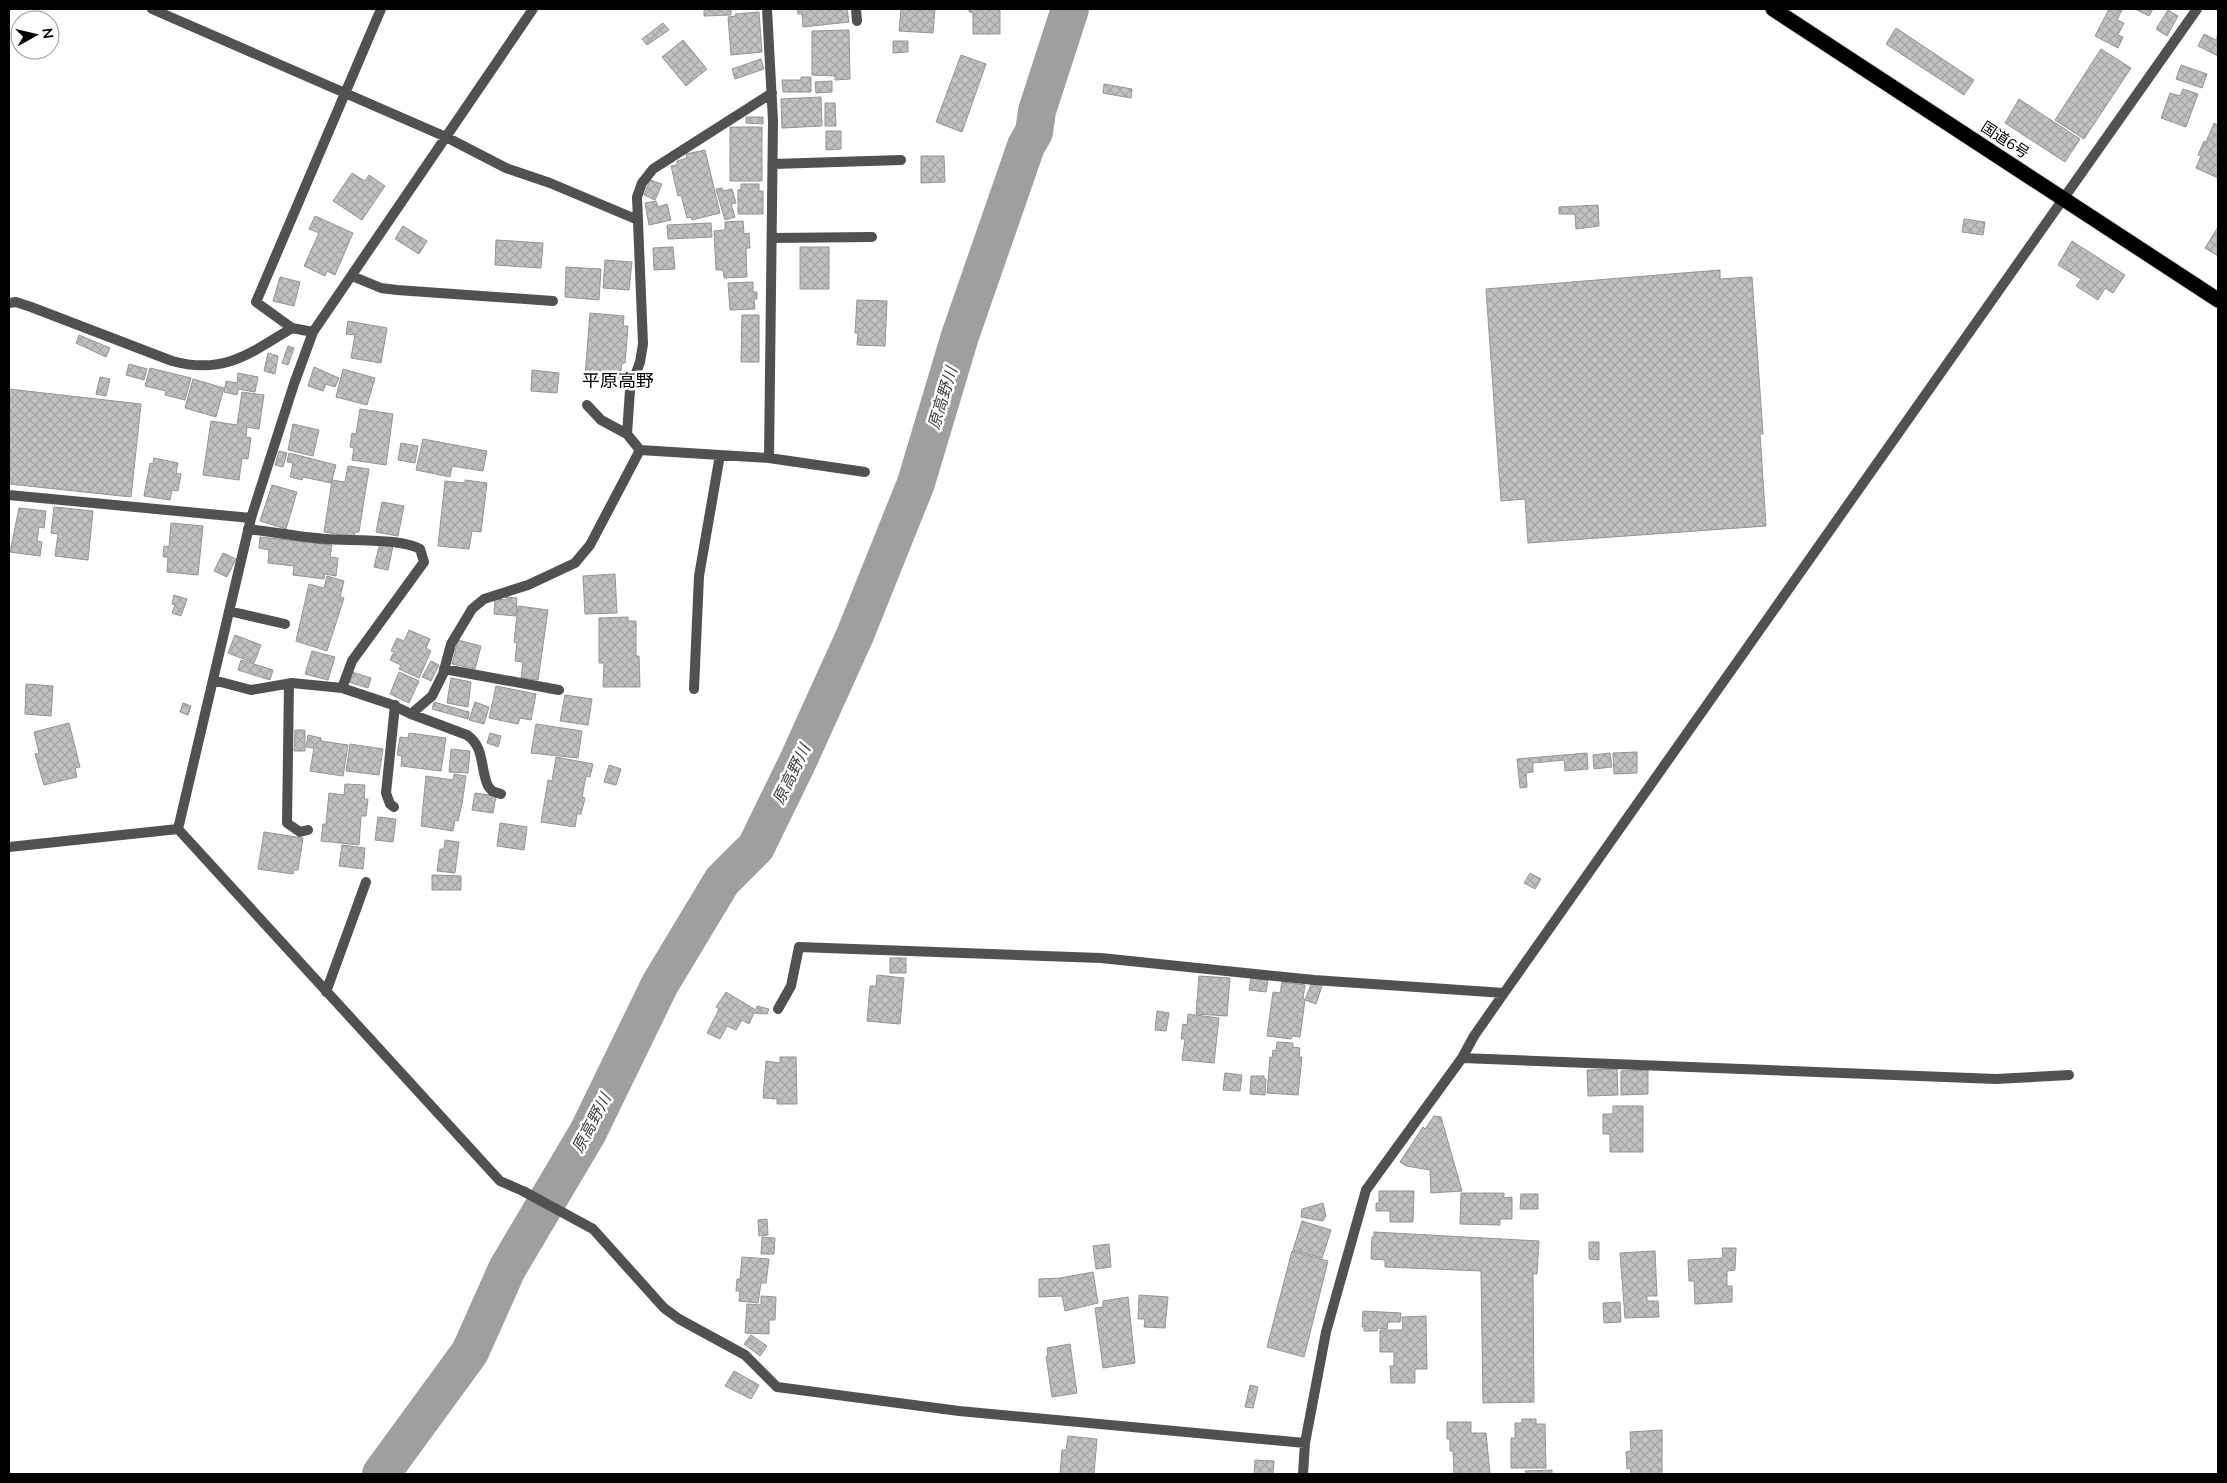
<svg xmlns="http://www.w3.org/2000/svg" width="2227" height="1483" font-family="Mulish,'Noto Sans JP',sans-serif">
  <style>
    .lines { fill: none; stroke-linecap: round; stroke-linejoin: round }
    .river { stroke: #9f9f9f; stroke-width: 38 }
    .building { fill: url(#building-cross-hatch); stroke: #959595 }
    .highway-casing { stroke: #dbdbdb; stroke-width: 17 }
    .street { stroke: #515151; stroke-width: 10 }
    .highway { stroke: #000; stroke-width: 15 }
    .labels { text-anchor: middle; stroke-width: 5; stroke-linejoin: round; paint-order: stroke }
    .street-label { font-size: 15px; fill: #000; stroke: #fff }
    .water-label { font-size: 16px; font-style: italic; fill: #404040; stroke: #fff }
    .quarter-label { font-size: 18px; fill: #000; stroke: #fff }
  </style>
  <defs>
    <pattern id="building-cross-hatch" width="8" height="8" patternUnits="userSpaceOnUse" patternTransform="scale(1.25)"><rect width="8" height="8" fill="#c0c0c0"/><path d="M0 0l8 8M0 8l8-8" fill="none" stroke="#a3a3a3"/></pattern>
  </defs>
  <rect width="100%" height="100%" fill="#fff"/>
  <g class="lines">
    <!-- river -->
    <path class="river" d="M381,1474l89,-122 37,-83 81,-137 72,-148 62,-103 34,-34 41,-84 58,-128 61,-152 44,-147 66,-190 8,-14 3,-21 33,-102"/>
  </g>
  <!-- building -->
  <path class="building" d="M704,9h27v6l-27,1z
    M797,9h50l2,13 -46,5 -1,-13h-4z
    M901,9h34l-2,24 -34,-2z
    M969,9h31v25h-27v-21l-4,-1z
    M2109,9l13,1 -5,10 7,3 -6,12 5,2 -5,11 -23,-12z
    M2135,9h18l-4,7z
    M2168,10l10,6 -11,20 -11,-7z
    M759,12l3,40 -31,3 -3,-38 8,-1 -1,-2z
    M663,23l6,7 -22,15 -5,-6z
    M1896,28l78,52 -10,15 -78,-51z
    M849,30l1,49 -15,1v-4l-23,-1v-44z
    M2204,34l12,6 2,-6v22l-20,-10z
    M683,40l24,29 -21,17 -24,-29z
    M893,41h15v11l-15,1z
    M2101,49l30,19 -47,71 -29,-19z
    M961,55l25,9 -24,68 -26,-10z
    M761,59l3,10 -29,10 -3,-10z
    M2181,65l26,9 -5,14 -26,-9z
    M801,77h10v15h-28l-1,-12h19z
    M832,81v11l-16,1 -1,-11z
    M1104,84l28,5 -1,9 -28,-5z
    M2183,89l15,5 -12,33 -25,-9 9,-25 10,3z
    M821,97l1,29 -40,2 -1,-29z
    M2019,99l61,40 -15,23 -60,-39z
    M825,103h10l1,23h-11z
    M746,117h17v7l-17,-1z
    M2214,123l4,2v53l-22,-10 5,-12 -3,-1 6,-14 2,1z
    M730,127h32v54h-32z
    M826,131h15v18l-15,1z
    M705,150l15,63 -28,7 -1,-3 -4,1 -6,-23 -3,1 -7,-30 6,-1v-4l10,-3 -1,-4z
    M921,156h23l1,26 -24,1z
    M352,173l13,8 4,-6 16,11 -23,34 -29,-19z
    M650,180l12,4 -7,16 -11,-5z
    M741,184h18v7h4v23h-25v-24l3,-1z
    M722,188l1,3 9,-2 4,14 -5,1 4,13 -10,3 -9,-31z
    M656,201l2,6 9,-3 4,16 -22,5 -4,-22z
    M1598,205l1,21 -23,3 -1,-15h-16v-7z
    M315,216l38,17 -18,42 -8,-4 -2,5 -21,-10 15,-33 -10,-4z
    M1964,219l21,3 -2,13 -21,-3z
    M743,221l1,13 5,-1 1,15h-4l1,29 -23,1 -1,-8h-7l-2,-39 11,-1v-8z
    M711,223l1,14 -44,2 -1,-14z
    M403,226l24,15 -8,13 -24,-15z
    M2218,227v29l-13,-8z
    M496,240l47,3 -2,25 -46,-3z
    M2072,241l53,34 -12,18 -8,-5 -7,12 -22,-14 5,-7 -23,-14z
    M673,247l2,22 -21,1 -1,-22z
    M800,247h29v42h-29z
    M605,260l27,2 -3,28 -26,-2z
    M566,267l35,2 -2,31 -34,-3z
    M1720,270v9l32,-2 11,157h-3l6,92 -238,17 -3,-44 -24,2 -15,-212z
    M280,277l20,5 -6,24 -21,-5z
    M753,282v10h4v7h-3l1,10 -25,1 -2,-27z
    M857,300l30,1 -2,45 -28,-1 1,-12h-3z
    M590,313l34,3 -1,10h5l-3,37h-3l-2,17 -35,-3z
    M742,315h17v47h-18z
    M348,321l39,7 -6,35 -30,-5 4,-23 -9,-1z
    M79,335l31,13 -4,9 -30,-14z
    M288,346l6,2 -6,17 -6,-2z
    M268,353l10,3 -3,18 -11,-3z
    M129,364l18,5 -3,11 -18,-5z
    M314,367l25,11 -4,9 -9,-3 -3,7 -15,-5z
    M150,368l41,10 -6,22 -20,-5 1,-4 -21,-5z
    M343,369l32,9 -8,27 -31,-8z
    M532,370l27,3 -2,20 -26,-2z
    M238,373l20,4 -3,15 -17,-3 -1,6 -13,-3 2,-11 11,2z
    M100,377l10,2 -4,17 -10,-2z
    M193,379l31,9 -8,29 -31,-9z
    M9,389l132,15 -10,93 -122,-13z
    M242,392l22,3 -5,34 -12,-2 -1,10 5,1 -3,21 -6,-1 -3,22 -36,-5 8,-54 26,4z
    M360,409l33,5 -7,51 -34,-5 2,-12 -4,-1 2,-14 4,1z
    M293,424l26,6 -6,26 -25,-6z
    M423,439l64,12 -4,20 -31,-5 -2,11 -34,-7z
    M401,443l17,3 -3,17 -17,-3z
    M279,451l8,2 -4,14 -8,-2z
    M289,453l47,12 -4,15 13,2 3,-16 21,3 -10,63h-4l-1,5 -30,-5 8,-51 -1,2 -28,-6 -1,3 -12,-3 3,-14 -6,-1z
    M154,458l24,5 -2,10 5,1 -3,17 -6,-1 -2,10 -26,-4 6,-33 3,1z
    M465,480l22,3 -6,49 -9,-1 -3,18 -31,-3 7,-65 20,2z
    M272,485l25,7 -11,37 -26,-8z
    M382,502l22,4 -6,30 -22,-4z
    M54,507l39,4 -5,49 -33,-4 3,-22 -7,-1z
    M19,508l27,3 -2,17 -5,-1 -2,14 5,1 -2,14 -30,-4z
    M171,523l32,3 -5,49 -31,-3 1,-15h-5l1,-11 5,1z
    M260,537l72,8 -2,12 8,1 -2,18 -11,-2 -1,5 -31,-4 1,-9 -26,-3 1,-13 -10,-2z
    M380,543l13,3 -5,24 -14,-3z
    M223,553l13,6 -9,18 -13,-6z
    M615,574l2,39 -32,1 -2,-38z
    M327,576l17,5 -4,16 4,1 -17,53 -31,-10 13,-57 15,4z
    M174,595l13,4 -6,17 -9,-3 3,-8 -3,-1z
    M506,597l11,1 -1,18 -22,-2 1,-15 11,1z
    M518,606l30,4 -10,70 -17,-2 2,-16 -8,-1 2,-18 -3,-1z
    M628,617v4h8v35h3l1,31h-37l1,-24h-5v-45z
    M409,630l21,9 -4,9 5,3 -12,27 -20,-9 2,-4 -11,-5 4,-8 -3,-1 6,-13 7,3z
    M235,635l26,10 -7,18 -26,-10z
    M458,640l23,6 -6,23 -23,-5z
    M312,651l23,6 -7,23 -23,-6z
    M241,660l32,10 -3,10 -32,-10z
    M431,661l8,4 -8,16 -9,-4z
    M352,672l19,6 -3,10 -19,-6z
    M399,672l20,9 -10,22 -19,-9z
    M451,678l20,4 -3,25 -21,-4z
    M26,684l27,2 -2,30 -26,-2z
    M496,686l40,8 -5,26 -11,-2 -2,6 -29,-6z
    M565,695l27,4 -4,26 -28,-4z
    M434,702l35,10 -1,7 -36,-10z
    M475,702l14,5 -5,17 -15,-4z
    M183,703l8,3 -3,9 -8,-3z
    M69,723l11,44 -5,1 2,9 -33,8 -9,-31 4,-1 -5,-21z
    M536,724l46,7 -4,27 -47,-5z
    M295,730h10v21h-11z
    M409,733l37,5 -5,33 -40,-5 1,-10 -5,-1 3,-18 8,1z
    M490,733l11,3 -3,11 -11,-4z
    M308,735l13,3v3l27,4 -5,31 -33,-5 4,-23 -8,-1z
    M350,744l33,5 -4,26 -33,-4z
    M451,749l19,2 -2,22 -19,-1z
    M1637,752v21l-23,1 -1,-21z
    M1587,753l1,16 -23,2 -1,-11 -31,3v9l-7,1 1,14 -7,1 -3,-29z
    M1610,753l2,14 -18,2 -1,-14z
    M556,757l37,7 -3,13 -4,-1 -4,21 3,1 -4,16h-4l-2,13 -34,-5 7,-42 4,1z
    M609,765l12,4 -5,16 -12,-3z
    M454,774l12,2 -4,28 -4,17 -3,-1 -2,11 -32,-5 5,-50 27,4z
    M345,784l20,1 -1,14h4l-2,17h-5l-2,29 -38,-4 2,-17h3l3,-31 15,2z
    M475,793l21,3 -3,17 -21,-3z
    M378,817l18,2 -3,23 -18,-2z
    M500,823l27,4 -3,23 -27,-4z
    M264,832l39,6 -5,32h-4l-1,4 -35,-5z
    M445,840l14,2 -4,31 -18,-2 3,-22h4z
    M342,845l23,3 -2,21 -24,-3z
    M1530,873l11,6 -6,10 -11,-6z
    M432,875l29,1v14h-29z
    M890,958h16v15h-16z
    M877,975l27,3 -4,46 -33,-3 3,-35h6z
    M1199,976l31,2 -3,38 -31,-2z
    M1251,978l17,2 -2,12 -17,-2z
    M1282,982l23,3 -2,13 2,2 -5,37 -8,-1 -1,3 -24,-3 6,-44 7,1z
    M1312,982l10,4 -6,18 -11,-4z
    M726,992l30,18 1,-4 12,3 -2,5 -13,-1 -5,11 -7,-4 -6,10 -9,-4 -7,13 -13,-6 12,-24 -3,-2z
    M1157,1011l12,2 -3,18 -11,-1z
    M1188,1014l31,4 -5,45 -32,-3 3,-21h-4l2,-15 4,1z
    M1277,1042l16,1v4l7,1 -1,9h3l-4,38 -31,-2 3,-36 2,1 1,-8 3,1z
    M780,1057h16l1,47h-20v-5l-14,-1 3,-37 14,2z
    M1617,1069l1,26 -30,1 -1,-26z
    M1648,1070v24l-27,1v-24z
    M1225,1073l17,2 -2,16 -17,-1z
    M1251,1076h13v3h2l-1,16 -15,-1z
    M1613,1106h30v46h-33v-18h-7v-20h10z
    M1434,1116l7,1 21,74 -31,2 -1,-23 -24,-4 -6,-4 23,-35 2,2z
    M1379,1191h35l-1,31h-23v-11h-14v-8h3z
    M1461,1193h43v5l8,-1v22h-12v6l-40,-1z
    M1521,1194h17v15h-18z
    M1323,1203l3,13 -3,5 -22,-4 1,-8z
    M767,1219l1,16 -9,1 -1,-16z
    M1302,1221l29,9 -9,28 -29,-8z
    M1374,1232l165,9 -2,33h-4l1,128 -51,1 -2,-132 -96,-4v-7l-14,-1 1,-22h2z
    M762,1237l13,1 -1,16h-13z
    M1589,1242h10v18l-10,-1z
    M1109,1244l2,23 -15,2 -3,-23z
    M1722,1248h14l-1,22 -8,1v15h5v16l-37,2 -1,-23h-5l-1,-21 35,-2z
    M1292,1251l36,10 -24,96 -37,-10z
    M1655,1251l2,45h-10v5h11l1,16 -34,1 -5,-65z
    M742,1257l27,2 -3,24h-5l-3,20 -19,-2 1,-10h-4l1,-12h3z
    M1093,1272l5,31 -33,8 -3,-15 -23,1v-18l21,-1z
    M1139,1295l29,2 -3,31 -21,-1 1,-8h-7z
    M761,1296l15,1 -1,23h-6v14l-24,-1 2,-29 14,1z
    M1128,1297l7,66 -32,5 -8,-60 8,-1v-6z
    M1620,1302l1,20 -17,1 -1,-20z
    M1363,1311l38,2 -1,9h-12l-1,7 -9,-1 -1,3h-13v-4h-2z
    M1426,1316l1,53h-12v14h-24l-1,-17h4v-14h-14v-22h23l-1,-13z
    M751,1335l16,11 -7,10 -16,-12z
    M1070,1344l7,49 -25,4 -6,-41h2l-1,-8z
    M734,1371l25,14 -8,14 -26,-13z
    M1250,1385l8,2 -5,21 -8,-1z
    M1522,1419h14v5h9l1,44h-35v-30h4v-15h7z
    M1447,1422h24v11h15l4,41 -36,-1 -1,-22h-3v-12h-3z
    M1662,1430v44h-31l-1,-6 -3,1 -1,-17 5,-1 -1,-19z
    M1068,1436l29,3 -3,35h-34l2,-24h4z
    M1255,1460l19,1 -1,13h-19z
    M1552,1470v4h-26l-1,-3z"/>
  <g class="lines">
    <!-- highway casing -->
    <g class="highway-casing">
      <path id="highway" d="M1773,9l445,291"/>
    </g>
    <!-- street -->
    <path class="street" d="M152,9l294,128 60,31 44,15 88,37
      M533,9l-220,323 -19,52 -43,134 -73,311 322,352 23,10 70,38 71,79 15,11 66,36 32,32 182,24 346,32
      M767,9l6,112 -4,337
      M856,9l1,12
      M773,164l128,-4
      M772,238l100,-1
      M352,276l29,12 16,2 156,11
      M9,303l7,-1 15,5 141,54c52,14 77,-7 120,-33
      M313,332l-21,-4 -36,-26 125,-293
      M627,434l3,-44 10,-28 3,-18 -6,-147 5,-14 11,-14 119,-76
      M640,450l129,8 96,14
      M9,495l242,23
      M248,529c26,3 51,8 77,10 23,2 78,-1 95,10l4,13 -72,99 -10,27
      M229,611l56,13
      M444,669l115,21
      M213,680l38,10 41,-7 50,5 48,16 21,10 56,21c18,12 13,34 21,51l4,5 9,3
      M289,684l-2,139 13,9 8,-2
      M694,689l5,-113 21,-121
      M411,714l21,-18 11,-22 8,-30 21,-35 12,-10 44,-14 47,-22 15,-18 50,-95 -13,-16 -26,-14 -14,-15
      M394,807l-4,-3 -4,-11 9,-88
      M9,847l169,-18
      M326,992l40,-110
      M778,1009l13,-23 8,-39 302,11 213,22 190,13
      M1462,1058l534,21 73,-4
      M1303,1474l2,-31 21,-111 40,-142 96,-132 12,-22 30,-43 693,-984"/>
    <!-- highway -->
    <use href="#highway" class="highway"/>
  </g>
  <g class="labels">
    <!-- street labels -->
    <g class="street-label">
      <text transform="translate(2005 140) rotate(33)" y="5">国道6号</text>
    </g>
    <!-- water labels -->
    <g class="water-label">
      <text transform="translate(942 398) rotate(-73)" y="6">原高野川</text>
      <text transform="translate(791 774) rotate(-64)" y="6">原高野川</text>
      <text transform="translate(591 1123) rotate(-62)" y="6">原高野川</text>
    </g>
    <!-- quarter labels -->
    <g class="quarter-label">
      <text x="618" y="387">平原高野</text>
    </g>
  </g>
  <!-- border -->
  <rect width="2227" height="1483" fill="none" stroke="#000000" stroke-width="20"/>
  <!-- north arrow -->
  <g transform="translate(35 35) rotate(82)"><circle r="24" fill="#ffffff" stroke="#999999"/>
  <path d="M0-4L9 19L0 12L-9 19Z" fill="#000000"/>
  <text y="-8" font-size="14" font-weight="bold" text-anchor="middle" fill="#000000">N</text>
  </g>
</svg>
